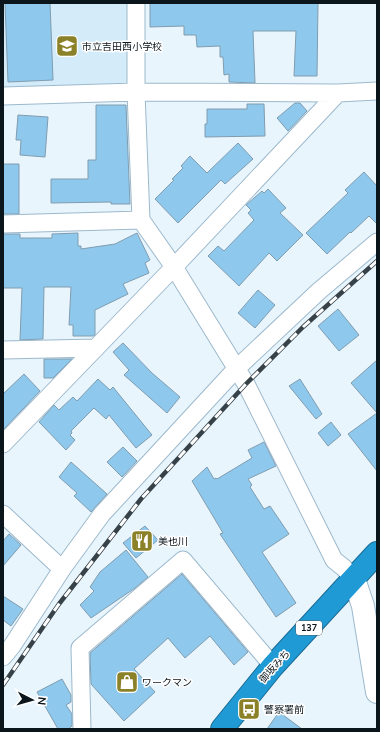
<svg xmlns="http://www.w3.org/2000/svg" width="380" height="732" font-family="'Nunito Sans','Noto Sans JP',sans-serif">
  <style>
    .built { fill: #d4ebf9 }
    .building { fill: #8ec9ed; stroke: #809caf }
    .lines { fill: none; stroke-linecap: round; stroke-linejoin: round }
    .street-casing { stroke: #9cb9cc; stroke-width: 19 }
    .secondary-casing { stroke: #9cb9cc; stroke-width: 24 }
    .highway-casing { stroke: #196b94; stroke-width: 24 }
    .street { stroke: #fff; stroke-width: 17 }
    .secondary { stroke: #fff; stroke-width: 22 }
    .highway { stroke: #209ad5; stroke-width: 22 }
    .rail-casing { stroke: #364148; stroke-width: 4.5 }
    .rail { stroke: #fff; stroke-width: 3; stroke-dasharray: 9; stroke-linecap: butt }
    .labels { text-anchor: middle; stroke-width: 3; stroke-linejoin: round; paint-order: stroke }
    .shield { fill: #fff; stroke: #545b60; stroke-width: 1 }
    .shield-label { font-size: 9px; font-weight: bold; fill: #0b151c }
    .poi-label { font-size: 10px; fill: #0b151c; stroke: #fff; text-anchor: start }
    .street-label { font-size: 10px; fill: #0b151c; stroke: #fff }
  </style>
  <rect width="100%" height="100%" fill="#e9f5fd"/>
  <!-- built -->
  <path class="built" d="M3,3h126l3,85 -129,1z"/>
  <!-- building -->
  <path class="building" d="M5,3h45l3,77 -45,2z
    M150,3h168l-1,73h-23l2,-45h-43l2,52 -26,-1v-8l-5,1 -1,-18h-3v-11l-23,1 -1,-12h-12v-9l-34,1z
    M295,103h5l7,8 -19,20 -11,-13z
    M247,104h17l1,32 -60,1v-13h2v-15h40z
    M96,105h30l4,99h-19v-2l-60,1v-24h37v-19h8z
    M18,115l30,2 -3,40 -25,-2 1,-15h-5z
    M238,143l15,16 -28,25 -4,-4 -43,43 -23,-24 19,-19 -2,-1 11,-11 -2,-2 9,-10 17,17z
    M3,164h16v50h-16z
    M364,172l13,14v38l-8,-8 -18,17 -1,-1 -23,22 -21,-21 42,-40 -3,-3z
    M268,189l18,19 -6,5 23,22 -26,26 -8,-8 -30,33 -31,-30 10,-10 6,5 30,-31 -6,-7 3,-3 -5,-5 16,-14 2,2z
    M78,233v13h3v3l34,-5 22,-11 13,27 -5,3 4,10 -26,11 5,10 -33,16v25l-2,1h-20v-11h-4l2,-38h-27l-1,52 -23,1 2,-52h-19v-54h17v4h32v-4z
    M258,290l17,15 -20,23 -17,-15z
    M338,309l21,26 -20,16 -21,-25z
    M123,343l29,30 28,24 -13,16 -43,-38 5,-5 -16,-18z
    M44,359h28l-19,19h-9z
    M377,360v111l-29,-37 29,-21 -26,-30z
    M24,374l16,17 -37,39v-36z
    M98,379l12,11 3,-3 39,48 -16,13 -27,-33 -3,4 -12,-11 -23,23 1,2 -2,2 5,5 -9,10 -27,-28 15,-17 5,5 14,-13 4,4z
    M300,379l22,35 -6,5 -27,-33z
    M331,422l10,13 -13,11 -10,-13z
    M264,442l12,24 -28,13 4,6 -2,2 14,22 6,-3 19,28 -27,18 34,51 -20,14 -56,-83 3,-1 -31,-52 15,-14 7,12 2,-1 1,1 35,-21 -4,-8z
    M123,447l14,14 -15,16 -15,-15z
    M71,462l36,32 -16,18 -17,-16 3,-3 -18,-16z
    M145,526l13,14 -22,18 -13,-15z
    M9,534l12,11 -18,21v-25z
    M126,550l22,27 -13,11 -44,30 -11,-13 14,-14 -4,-4 10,-15z
    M182,574l66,78 -14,13 -24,-29 -25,22 -17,-20 -34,31 21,23 -31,29 -33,-37 -1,-31z
    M3,596l20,13 -12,17 -8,-6z
    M62,679l9,16v7l-5,3 6,9v12l-4,3h-10l-21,-37z
    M279,712l23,17h-35z"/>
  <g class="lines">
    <!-- street casing -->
    <g class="street-casing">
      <path id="street" d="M136,3v89l5,128 33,47 72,117 88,176 10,8 10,11
        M3,96l133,-4 202,1 39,-2
        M3,224l138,-4
        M3,350l93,-2
        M3,444l171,-177 164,-174
        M3,514l59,55
        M3,657l9,-11 50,-77 40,-55 134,-145 83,-78 58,-49
        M82,729l-2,-81 103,-88 90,106"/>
    </g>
    <!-- secondary casing -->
    <g class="secondary-casing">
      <path id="secondary" d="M354,579l9,27 14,86"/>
    </g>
    <!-- highway casing -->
    <g class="highway-casing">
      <path id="highway" d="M222,729l51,-63 104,-113"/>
    </g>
    <!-- street -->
    <use href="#street" class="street"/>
    <!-- secondary -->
    <use href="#secondary" class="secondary"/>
    <!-- highway -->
    <use href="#highway" class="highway"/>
    <!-- rail casing -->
    <g class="rail-casing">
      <path id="rail" d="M3,685l56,-81 82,-105 105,-115 57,-57 74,-66"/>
    </g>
    <!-- rail -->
    <use href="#rail" class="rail"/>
  </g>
  <!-- icons -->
  <defs>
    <g id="school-square" transform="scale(1.15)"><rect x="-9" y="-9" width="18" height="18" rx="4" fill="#8b8128" stroke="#fff"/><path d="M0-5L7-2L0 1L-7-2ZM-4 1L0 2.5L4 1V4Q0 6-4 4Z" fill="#fff"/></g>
    <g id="restaurant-square" transform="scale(1.15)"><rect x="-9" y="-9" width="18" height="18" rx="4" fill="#8b8128" stroke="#fff"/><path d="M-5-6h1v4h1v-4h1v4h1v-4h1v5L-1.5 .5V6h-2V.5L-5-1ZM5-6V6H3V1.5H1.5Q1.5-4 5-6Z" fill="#fff"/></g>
    <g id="shop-square" transform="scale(1.15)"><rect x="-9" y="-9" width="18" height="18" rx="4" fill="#8b8128" stroke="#fff"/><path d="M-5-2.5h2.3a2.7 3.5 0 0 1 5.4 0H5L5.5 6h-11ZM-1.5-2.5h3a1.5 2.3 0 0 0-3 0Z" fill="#fff"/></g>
    <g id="bus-square" transform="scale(1.15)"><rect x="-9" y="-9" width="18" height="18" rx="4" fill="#8b8128" stroke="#fff"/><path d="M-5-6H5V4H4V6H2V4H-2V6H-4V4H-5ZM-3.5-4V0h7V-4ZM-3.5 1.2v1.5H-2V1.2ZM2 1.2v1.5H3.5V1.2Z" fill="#fff"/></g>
  </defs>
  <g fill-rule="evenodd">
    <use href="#school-square" x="67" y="46"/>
    <use href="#restaurant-square" x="142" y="541"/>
    <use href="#shop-square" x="127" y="682"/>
    <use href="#bus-square" x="249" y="709"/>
  </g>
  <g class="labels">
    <!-- shield labels -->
    <rect class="shield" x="296" y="621" width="26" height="14" rx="3"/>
    <g class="shield-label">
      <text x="309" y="631">137</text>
    </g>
    <!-- poi labels -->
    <g class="poi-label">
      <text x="82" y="50">市立吉田西小学校</text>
      <text x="158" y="545">美也川</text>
      <text x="142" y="686">ワークマン</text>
      <text x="264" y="713">警察署前</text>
    </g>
    <!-- street labels -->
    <g class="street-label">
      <text transform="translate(274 666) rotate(-48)" y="4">御坂みち</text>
    </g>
  </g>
  <!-- border -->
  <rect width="380" height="732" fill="none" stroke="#0b151c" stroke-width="8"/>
  <!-- north arrow -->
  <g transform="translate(32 700) rotate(96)" stroke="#ffffff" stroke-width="3" paint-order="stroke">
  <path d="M0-3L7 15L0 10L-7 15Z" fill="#0b151c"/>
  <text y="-6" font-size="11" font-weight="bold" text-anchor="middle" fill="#0b151c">N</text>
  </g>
</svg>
